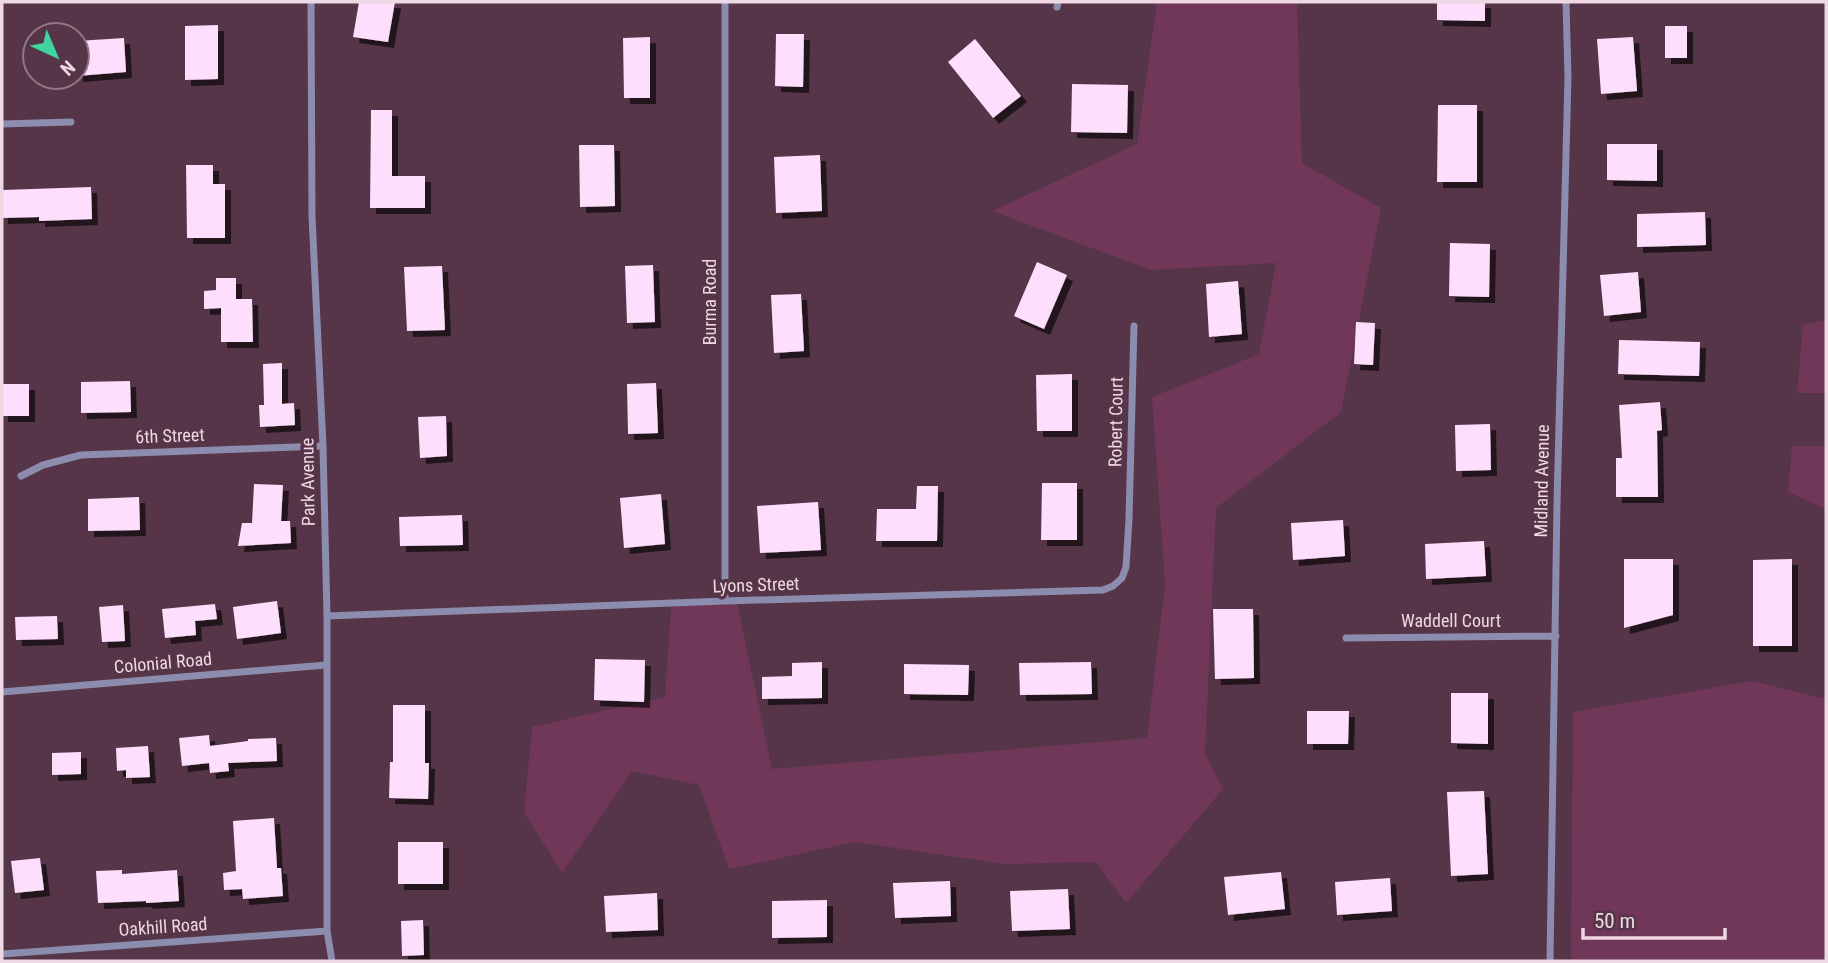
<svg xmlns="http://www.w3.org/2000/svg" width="1828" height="963" font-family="'Roboto Condensed',sans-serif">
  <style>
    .green { fill: #713759 }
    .building { fill: #fddefd; filter: url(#shadow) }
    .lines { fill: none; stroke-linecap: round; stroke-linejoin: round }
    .minor { stroke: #8c8caf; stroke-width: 7 }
    .labels { text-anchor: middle; stroke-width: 7; stroke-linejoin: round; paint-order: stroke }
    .street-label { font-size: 18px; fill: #edd8e3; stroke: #553547 }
  </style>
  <defs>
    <filter id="shadow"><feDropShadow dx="6" dy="6" stdDeviation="0" flood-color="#0009"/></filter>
  </defs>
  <rect width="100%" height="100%" fill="#553547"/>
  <!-- green -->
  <path class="green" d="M1157,2h140l5,161 79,45 -40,204 -125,96 -11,246 18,35 -97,114 -30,-41 -92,2 -149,-22 -126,27 -30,-84 -67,-14 -70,102 -38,-61 8,-85 133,-30 6,-90 66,-4 35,166 375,-31 18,-154 -13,-187 107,-43 17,-91 -125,7 -159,-59 145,-67z
    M1826,320v73h-29l6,-68z
    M1792,446h34v63l-38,-17z
    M1752,681l74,18v262h-255l2,-249z"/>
  <!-- building -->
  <path class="building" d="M359,2h36l-7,40 -35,-5z
    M1437,2h48v19l-48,-1z
    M218,25v54l-33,1v-54z
    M1665,26h22v32h-22z
    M776,34h28l-1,53 -28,-1z
    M650,37v61h-26l-1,-60z
    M1633,37l4,54 -36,3 -4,-55z
    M124,38l2,34 -49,4v-35z
    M975,39l46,57 -28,22 -45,-56z
    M1072,84l56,1 -1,48 -56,-1z
    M1438,105h39v77h-40z
    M371,110h21v66h33v32h-55z
    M1607,144h50v37l-50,-1z
    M579,145h35l1,61 -35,1z
    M820,155l2,56 -46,2 -2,-56z
    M186,165h27v19h12v54h-38z
    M91,187l1,32 -53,2v-4l-37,1v-28z
    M1705,212l1,33 -69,2v-33z
    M1450,243l40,1 -1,53 -40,-1z
    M1037,262l30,13 -23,54 -30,-13z
    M653,265l2,57 -28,1 -2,-57z
    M442,266l3,64 -38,1 -3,-64z
    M1638,272l3,40 -37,4 -4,-41z
    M216,278h20v21h16l1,43h-32v-34l-17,1v-18l12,-1z
    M1238,281l4,53 -33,3 -3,-53z
    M801,294l3,57 -30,2 -3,-58z
    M1356,322l19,1 -2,42 -19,-1z
    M1619,340l81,2 -1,34 -81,-2z
    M282,363v41l12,-1 1,22 -35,2 -1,-22h5l-1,-41z
    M1072,374v57h-35l-1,-56z
    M130,381l1,31 -50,1v-31z
    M656,383l2,50 -30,1 -1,-50z
    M2,384h27v32h-27z
    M1660,402l2,28 -5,1 1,66h-42v-39h6l-3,-53z
    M446,416l1,40 -27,2 -2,-41z
    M1490,424l1,46 -35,1 -1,-46z
    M1042,483h35v57h-36z
    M254,484l29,1 -2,36h9l1,22 -53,3 4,-23h10z
    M917,486h21l-1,55h-61l1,-32h39z
    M661,494l4,50 -41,4 -4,-50z
    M139,497l1,33 -52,1v-32z
    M818,502l3,48 -61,3 -3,-47z
    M462,515l1,30 -63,1 -1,-29z
    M1343,520l2,36 -52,4 -2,-37z
    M1484,541l2,35 -60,3 -1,-35z
    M1624,559h49v56l-49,13z
    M1792,559v87h-39v-86z
    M277,601l4,32 -44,6 -4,-32z
    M215,604l2,15 -22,2 1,14 -31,3 -3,-29z
    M123,605l2,36 -23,1 -3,-35z
    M1213,609h40l1,69 -39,1z
    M57,616l1,23 -42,1 -1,-23z
    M595,659l50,1 -1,42 -50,-2z
    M822,662v36l-60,1v-22l30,-1v-13z
    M1091,662l1,32 -72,1 -1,-32z
    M904,664l65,1 -1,30 -64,-1z
    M1451,693h37v51l-37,-1z
    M393,705h32v58h4l-1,36 -39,-1 1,-36h3z
    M1307,711h42l-1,33h-41z
    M209,735l1,11 38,-5v-2l28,-1 1,23 -49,2 1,8 -19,2 -1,-10 -27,3 -3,-28z
    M148,746l2,31 -24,1v-8l-9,1 -1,-23z
    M81,752v22l-29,1v-22z
    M1484,791l4,83 -37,2 -4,-84z
    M274,818l3,50h4l2,28 -40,3 -1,-10 -18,1 -1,-17 13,-2 -3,-50z
    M398,842h45v42h-45z
    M40,858l4,32 -29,3 -4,-32z
    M122,870v4l55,-4 2,31 -33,2v-2l-48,2 -2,-32z
    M1281,872l4,37 -57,6 -4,-38z
    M1390,878l2,33 -55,4 -2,-33z
    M950,881l1,35 -56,2 -2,-35z
    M1068,889l2,40 -58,2 -2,-40z
    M657,893l1,37 -52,2 -2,-36z
    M827,900v37l-55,1v-37z
    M423,920l1,35 -22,1 -1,-35z"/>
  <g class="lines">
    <!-- minor -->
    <path class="minor" d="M311,2l1,214 11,230 4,170v315l5,30
      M725,2v599
      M1057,7l1,-5
      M2,124l69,-2
      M21,476l22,-11 38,-10 242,-9
      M327,616l398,-15 378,-11 10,-4 9,-8 4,-11 3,-48 5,-193
      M1346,638l210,-2
      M2,692l324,-27
      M2,954l325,-23
      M1550,961l7,-458 11,-426 -2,-75"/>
  </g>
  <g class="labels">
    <!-- street labels -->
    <g class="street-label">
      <text transform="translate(710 302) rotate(-90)" y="6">Burma Road</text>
      <text transform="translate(1116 422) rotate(-89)" y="6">Robert Court</text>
      <text transform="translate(170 436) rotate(-2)" y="6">6th Street</text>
      <text transform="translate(1542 481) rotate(-89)" y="6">Midland Avenue</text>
      <text transform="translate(308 482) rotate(-91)" y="6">Park Avenue</text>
      <text transform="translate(756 585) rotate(-2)" y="6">Lyons Street</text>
      <text x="1451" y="627">Waddell Court</text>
      <text transform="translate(163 663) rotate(-5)" y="6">Colonial Road</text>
      <text transform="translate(163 927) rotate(-4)" y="6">Oakhill Road</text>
    </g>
  </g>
  <!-- border -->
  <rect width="1828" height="963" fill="none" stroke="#edd8e3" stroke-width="7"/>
  <!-- north arrow -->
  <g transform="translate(56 56) rotate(136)"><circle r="33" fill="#553547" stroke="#927685" stroke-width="2"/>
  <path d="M0-5L12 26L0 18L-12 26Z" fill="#40d4a1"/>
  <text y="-10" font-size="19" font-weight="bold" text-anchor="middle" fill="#edd8e3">N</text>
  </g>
  <!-- scale -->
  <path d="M1583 928v10h142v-10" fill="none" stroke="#edd8e3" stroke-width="3.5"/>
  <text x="1594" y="928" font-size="21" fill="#edd8e3" stroke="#553547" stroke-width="5" paint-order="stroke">50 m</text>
</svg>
